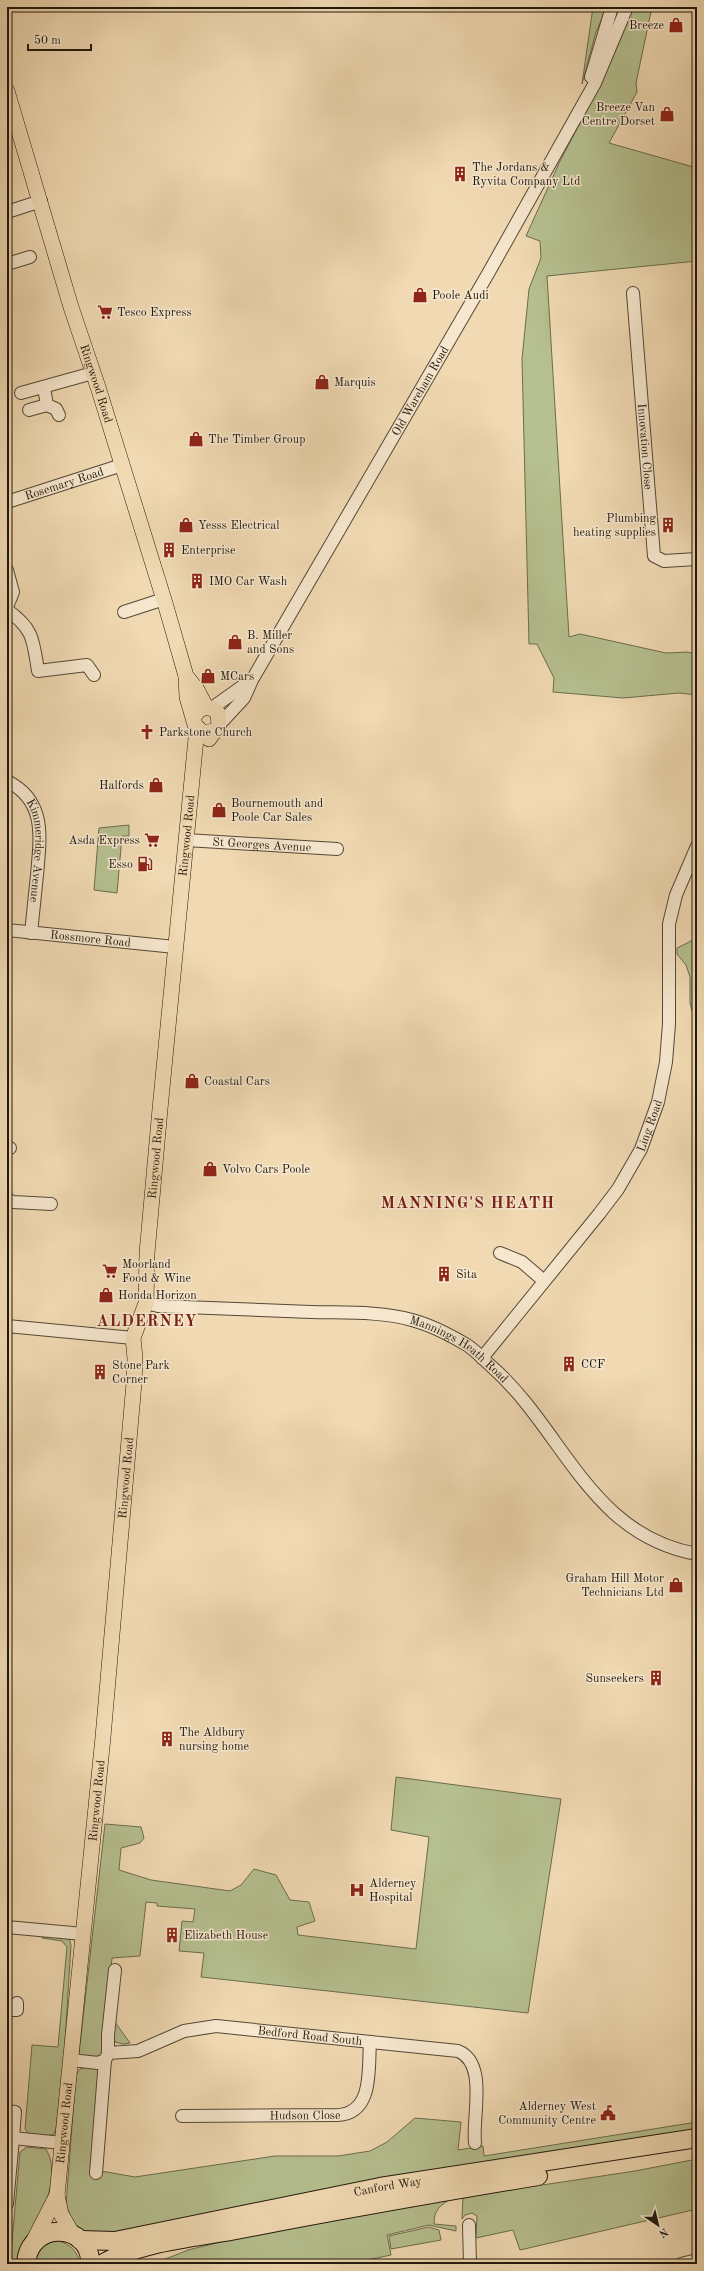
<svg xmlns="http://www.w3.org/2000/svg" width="704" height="2271" font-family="'Old Standard TT',serif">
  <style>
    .green { fill: #b6c090; stroke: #6b6c4e }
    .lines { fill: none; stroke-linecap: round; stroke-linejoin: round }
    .minor-casing { stroke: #544836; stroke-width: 14 }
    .major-casing { stroke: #20180d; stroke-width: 16 }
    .highway-casing { stroke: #20180d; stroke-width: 20 }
    .minor { stroke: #f6e7ce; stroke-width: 12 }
    .major { stroke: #f1dab3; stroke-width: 15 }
    .highway { stroke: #f1dab3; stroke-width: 18 }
    .labels { text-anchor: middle; stroke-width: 3; stroke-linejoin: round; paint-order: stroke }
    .poi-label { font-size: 12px; fill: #20180d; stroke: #f6e7ce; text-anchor: start }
    .street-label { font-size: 12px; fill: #20180d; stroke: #f6e7ce }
    .district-label { font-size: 16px; font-weight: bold; letter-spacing: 1px; fill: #7a1f14; stroke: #f6e7ce }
  </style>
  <rect width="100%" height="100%" fill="#f1dab3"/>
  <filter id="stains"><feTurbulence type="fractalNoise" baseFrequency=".005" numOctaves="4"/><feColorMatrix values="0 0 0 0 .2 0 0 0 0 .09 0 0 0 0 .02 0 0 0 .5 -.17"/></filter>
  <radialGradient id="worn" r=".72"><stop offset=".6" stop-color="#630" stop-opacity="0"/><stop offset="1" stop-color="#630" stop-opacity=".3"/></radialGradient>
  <!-- green -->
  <path class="green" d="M593,7h14l-11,25 -14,52z
    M633,7h19l-16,76 1,9 -28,51 88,25v93l-150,15 22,361 11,-3 86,19 21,-1 10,2v41l-18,-2 -56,5 -70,-6 1,-14 -17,-34h-8l-7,-285 7,-70 12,-31 -1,-17 -14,-5 34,-75 37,-70z
    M129,825v11h-7l-5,57 -23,-3 5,-62z
    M697,938v93l-7,-28v-26l-4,-12 -9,-11v-6z
    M396,1777l165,22 -33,214 -327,-36 3,-24 -25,-2 3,-30 11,1 2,-13 -38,-3v-3l-11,-1 -6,54 -28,2 -9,98c-9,4 -16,3 -24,-2l26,-230 36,3 3,11 -4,5 -19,5 -2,22 32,10 79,11 11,-6 13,-16 22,6 14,25 19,2 6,19 -18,6 1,8 118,14 13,-112 -38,-7z
    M42,1935l27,3 2,7 -7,112 -8,71 -2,6 -7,2 -18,-2 -4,-5 7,-84 26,2 9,-100 -5,-6 -20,-3z
    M115,2022l15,21 -7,1 -8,-2 -2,-11z
    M86,2067l13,1 2,103 34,6 140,-21h63l32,-5 17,-9 28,-24 46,4 -3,28 25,-4 1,10 213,-34v12l-559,96 -51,4 -16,-13 -5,-17 10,-129 4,-6z
    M27,2147l19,2c19,31 -14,85 -27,115h-9l10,-112z
    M697,2159v50l-177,41 -7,-20 -37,8 1,-22 -5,-3 -7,2 -3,4 1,-22 172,-26z
    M452,2198c-12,8 -18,11 -18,26l22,2v5l-27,-6 -42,10 4,20 -43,9h-195l35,-14 65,-16z
    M429,2227l10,3 2,10 -50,9 -2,-13z
    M57,2240c12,4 22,11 22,24h-48l11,-20z"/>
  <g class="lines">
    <!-- minor casing -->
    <g class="minor-casing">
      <g id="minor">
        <path d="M591,77l21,-70"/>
        <path d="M7,212l34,-11"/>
        <path d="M7,264l23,-7"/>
        <path id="s1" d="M633,293l21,263 10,5 33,-2"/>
        <path d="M44,388l3,17 9,4 3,6"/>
        <path d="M21,393l72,-20"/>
        <path d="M29,410l18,-5"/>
        <path id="s2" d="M7,502l115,-37"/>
        <path d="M7,570l6,22 -6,15"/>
        <path d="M7,610c27,19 26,30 31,61l49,-6 7,10"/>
        <path d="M124,612l40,-13"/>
        <path d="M212,708l38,-27"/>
        <path id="s3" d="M219,725l25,-27 8,-18 237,-408 106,-189 32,-76"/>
        <path id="s4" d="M7,781c40,20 33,57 30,94 -2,19 -4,39 -6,58"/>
        <path id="s5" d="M186,840l151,9"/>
        <path id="s6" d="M7,930l168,17"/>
        <path d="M7,1148h3"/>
        <path d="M7,1199l6,3 38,2"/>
        <path d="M500,1253l22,9 22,19"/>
        <path id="s7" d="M146,1303l12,3c51,2 102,4 153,6 33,1 69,-1 101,8 19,5 38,15 55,25 9,6 16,14 24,21 73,64 98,169 206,188"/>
        <path d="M7,1326l126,12"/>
        <path id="s8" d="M482,1358l117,-144 19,-25 23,-40 17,-47 8,-40 3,-38v-100l7,-29 21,-49"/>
        <path d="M7,1927l76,7"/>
        <path d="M7,2010h10v-7"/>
        <path id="s9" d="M108,2053l30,-2 46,-20 32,-5 242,25c30,12 14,65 17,92"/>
        <path d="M108,2053v-18l7,-65"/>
        <path d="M71,2060l27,3 7,-3 3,-6"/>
        <path d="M7,2111l8,1 -2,26"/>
        <path id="s10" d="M182,2116l156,-1c36,-2 30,-47 32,-73"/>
        <path d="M96,2173l9,-113"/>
        <path d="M7,2204l6,-66 49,5"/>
        <path d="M469,2225l1,39"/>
        <path d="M681,2264l16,-4"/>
      </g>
    </g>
    <!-- major casing -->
    <g class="major-casing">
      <g id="major">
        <path id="s11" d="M7,91l64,216 27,80 67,216 21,73 1,21 8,28 8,8 11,-2"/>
        <path d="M186,676l10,12 10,19"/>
        <path d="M194,717c5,-10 16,-13 24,-4l1,12 -10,14"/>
        <path id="s12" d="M73,2235l-12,-21 -4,-19 46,-458 31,-354 1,-25 -2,-20 13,-35 1,-50 13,-144 37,-381"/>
        <path d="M32,2244l25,-49"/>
      </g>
    </g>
    <!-- highway casing -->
    <g class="highway-casing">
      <g id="highway">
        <path id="s13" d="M80,2240l35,1 265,-54 317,-49"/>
        <path d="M26,2264c3,-45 66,-41 64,0"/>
        <path d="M102,2264c35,-21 89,-26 129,-33 102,-20 205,-38 307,-55"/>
      </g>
    </g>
    <!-- minor -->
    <use href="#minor" class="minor"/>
    <!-- major -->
    <use href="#major" class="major"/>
    <!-- highway -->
    <use href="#highway" class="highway"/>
  </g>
  <!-- icons -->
  <defs>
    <g id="shop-bare" transform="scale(1.2)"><path d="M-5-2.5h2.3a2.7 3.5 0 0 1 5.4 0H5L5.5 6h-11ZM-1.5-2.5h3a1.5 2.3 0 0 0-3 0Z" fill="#8f2418" stroke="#f6e7ce" stroke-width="2.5" paint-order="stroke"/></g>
    <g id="building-bare" transform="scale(1.2)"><path d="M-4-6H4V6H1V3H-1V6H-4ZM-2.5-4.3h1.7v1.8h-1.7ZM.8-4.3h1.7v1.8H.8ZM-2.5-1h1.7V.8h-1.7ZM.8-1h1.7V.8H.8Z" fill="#8f2418" stroke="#f6e7ce" stroke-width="2.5" paint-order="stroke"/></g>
    <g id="supermarket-bare" transform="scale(1.2)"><path d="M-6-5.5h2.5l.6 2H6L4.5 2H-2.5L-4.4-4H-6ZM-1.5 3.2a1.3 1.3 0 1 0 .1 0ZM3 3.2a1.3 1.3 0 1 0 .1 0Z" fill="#8f2418" stroke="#f6e7ce" stroke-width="2.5" paint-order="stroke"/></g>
    <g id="church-bare" transform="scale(1.2)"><path d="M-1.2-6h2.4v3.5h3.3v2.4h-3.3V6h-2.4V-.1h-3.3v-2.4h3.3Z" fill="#8f2418" stroke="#f6e7ce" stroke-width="2.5" paint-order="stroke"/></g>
    <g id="fuel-bare" transform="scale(1.2)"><path d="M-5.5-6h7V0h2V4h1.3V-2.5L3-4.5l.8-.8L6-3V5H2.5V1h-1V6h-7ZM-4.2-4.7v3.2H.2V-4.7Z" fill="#8f2418" stroke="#f6e7ce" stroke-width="2.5" paint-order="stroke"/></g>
    <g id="hospital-bare" transform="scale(1.2)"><path d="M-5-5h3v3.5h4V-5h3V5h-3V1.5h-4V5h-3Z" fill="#8f2418" stroke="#f6e7ce" stroke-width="2.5" paint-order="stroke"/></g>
    <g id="civic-bare" transform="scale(1.2)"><path d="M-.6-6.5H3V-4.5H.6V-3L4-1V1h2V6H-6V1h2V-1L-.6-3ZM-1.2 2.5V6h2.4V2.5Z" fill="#8f2418" stroke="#f6e7ce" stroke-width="2.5" paint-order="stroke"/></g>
  </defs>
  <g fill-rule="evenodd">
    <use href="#shop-bare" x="676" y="25"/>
    <use href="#shop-bare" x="667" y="114"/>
    <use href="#building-bare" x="460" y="174"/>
    <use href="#shop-bare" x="420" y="295"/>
    <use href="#supermarket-bare" x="105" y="312"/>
    <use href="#shop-bare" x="322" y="382"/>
    <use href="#shop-bare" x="196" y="439"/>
    <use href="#shop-bare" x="186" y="525"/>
    <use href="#building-bare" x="668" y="525"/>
    <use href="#building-bare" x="169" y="550"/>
    <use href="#building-bare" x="197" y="581"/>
    <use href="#shop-bare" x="235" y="642"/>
    <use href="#shop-bare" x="208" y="676"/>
    <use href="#church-bare" x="147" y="732"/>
    <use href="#shop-bare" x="156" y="785"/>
    <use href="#shop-bare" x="219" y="810"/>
    <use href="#supermarket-bare" x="152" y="840"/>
    <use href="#fuel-bare" x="145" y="864"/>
    <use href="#shop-bare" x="192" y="1081"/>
    <use href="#shop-bare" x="210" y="1169"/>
    <use href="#supermarket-bare" x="110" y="1271"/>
    <use href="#building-bare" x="444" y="1274"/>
    <use href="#shop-bare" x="106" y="1295"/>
    <use href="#building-bare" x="569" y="1364"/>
    <use href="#building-bare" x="100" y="1372"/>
    <use href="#shop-bare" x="676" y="1585"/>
    <use href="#building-bare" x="656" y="1678"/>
    <use href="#building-bare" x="167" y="1739"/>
    <use href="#hospital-bare" x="357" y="1890"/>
    <use href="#building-bare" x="172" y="1935"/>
    <use href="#civic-bare" x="608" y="2113"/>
  </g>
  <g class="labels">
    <!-- poi labels -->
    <g class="poi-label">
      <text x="664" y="29" text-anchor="end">Breeze</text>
      <text x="655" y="111" text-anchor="end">Breeze Van<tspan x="655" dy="14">Centre Dorset</tspan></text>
      <text x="472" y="171">The Jordans &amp;<tspan x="472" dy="14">Ryvita Company Ltd</tspan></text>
      <text x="432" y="299">Poole Audi</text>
      <text x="117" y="316">Tesco Express</text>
      <text x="334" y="386">Marquis</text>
      <text x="208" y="443">The Timber Group</text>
      <text x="656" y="522" text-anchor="end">Plumbing<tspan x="656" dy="14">heating supplies</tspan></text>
      <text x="198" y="529">Yesss Electrical</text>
      <text x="181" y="554">Enterprise</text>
      <text x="209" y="585">IMO Car Wash</text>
      <text x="247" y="639">B. Miller<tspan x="247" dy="14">and Sons</tspan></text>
      <text x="220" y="680">MCars</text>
      <text x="159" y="736">Parkstone Church</text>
      <text x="144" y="789" text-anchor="end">Halfords</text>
      <text x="231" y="807">Bournemouth and<tspan x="231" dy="14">Poole Car Sales</tspan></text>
      <text x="140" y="844" text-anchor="end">Asda Express</text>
      <text x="133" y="868" text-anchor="end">Esso</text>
      <text x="204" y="1085">Coastal Cars</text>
      <text x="222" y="1173">Volvo Cars Poole</text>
      <text x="122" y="1268">Moorland<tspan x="122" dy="14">Food &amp; Wine</tspan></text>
      <text x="456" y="1278">Sita</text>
      <text x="118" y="1299">Honda Horizon</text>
      <text x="581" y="1368">CCF</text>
      <text x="112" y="1369">Stone Park<tspan x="112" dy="14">Corner</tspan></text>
      <text x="664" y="1582" text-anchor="end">Graham Hill Motor<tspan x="664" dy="14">Technicians Ltd</tspan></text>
      <text x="644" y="1682" text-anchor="end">Sunseekers</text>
      <text x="179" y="1736">The Aldbury<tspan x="179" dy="14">nursing home</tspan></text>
      <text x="369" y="1887">Alderney<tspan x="369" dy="14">Hospital</tspan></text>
      <text x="184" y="1939">Elizabeth House</text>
      <text x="596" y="2110" text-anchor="end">Alderney West<tspan x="596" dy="14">Community Centre</tspan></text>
    </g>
    <!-- street labels -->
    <g class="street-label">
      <text dy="4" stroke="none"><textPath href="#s11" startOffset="306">Ringwood Road</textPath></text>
      <text dy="4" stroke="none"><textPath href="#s3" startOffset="391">Old Wareham Road</textPath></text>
      <text dy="4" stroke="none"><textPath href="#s1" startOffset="154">Innovation Close</textPath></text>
      <text dy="4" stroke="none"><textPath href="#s2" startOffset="60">Rosemary Road</textPath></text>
      <text dy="4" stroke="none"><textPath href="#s12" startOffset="1411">Ringwood Road</textPath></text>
      <text dy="4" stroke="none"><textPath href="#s5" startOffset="76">St Georges Avenue</textPath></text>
      <text dy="4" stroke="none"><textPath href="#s4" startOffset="82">Kimmeridge Avenue</textPath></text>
      <text dy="4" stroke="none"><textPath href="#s6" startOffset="84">Rossmore Road</textPath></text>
      <text dy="4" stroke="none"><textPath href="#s8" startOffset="288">Ling Road</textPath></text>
      <text dy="4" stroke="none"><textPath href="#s12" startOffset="1087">Ringwood Road</textPath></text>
      <text dy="4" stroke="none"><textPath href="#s7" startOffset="323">Mannings Heath Road</textPath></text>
      <text dy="4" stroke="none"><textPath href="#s12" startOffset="764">Ringwood Road</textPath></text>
      <text dy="4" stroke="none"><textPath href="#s12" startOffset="440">Ringwood Road</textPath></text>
      <text dy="4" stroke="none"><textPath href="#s9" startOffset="207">Bedford Road South</textPath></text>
      <text dy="4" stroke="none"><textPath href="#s10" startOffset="123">Hudson Close</textPath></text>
      <text dy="4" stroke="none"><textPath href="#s12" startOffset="116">Ringwood Road</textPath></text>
      <text dy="4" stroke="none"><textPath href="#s13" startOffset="313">Canford Way</textPath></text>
    </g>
    <!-- district labels -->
    <g class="district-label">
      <text x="468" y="1208">MANNING'S HEATH</text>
      <text x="147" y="1326">ALDERNEY</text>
    </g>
  </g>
  <!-- margin -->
  <rect width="704" height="2271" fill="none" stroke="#f1dab3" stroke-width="24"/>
  <rect x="8" y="8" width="688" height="2255" fill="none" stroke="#20180d" stroke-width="2"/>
  <rect x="12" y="12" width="680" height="2247" fill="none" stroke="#20180d"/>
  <!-- north arrow -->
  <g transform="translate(658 2225) rotate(145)" stroke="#f6e7ce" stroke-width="3" paint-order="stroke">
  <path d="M0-3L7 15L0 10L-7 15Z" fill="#20180d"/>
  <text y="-6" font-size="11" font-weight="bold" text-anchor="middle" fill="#20180d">N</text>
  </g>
  <!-- scale -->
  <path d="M28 44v6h63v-6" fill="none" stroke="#20180d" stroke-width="2"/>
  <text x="34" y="44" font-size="12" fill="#20180d" stroke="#f6e7ce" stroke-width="3" paint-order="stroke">50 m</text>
  <rect width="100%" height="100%" filter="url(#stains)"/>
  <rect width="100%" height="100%" fill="url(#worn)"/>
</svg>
